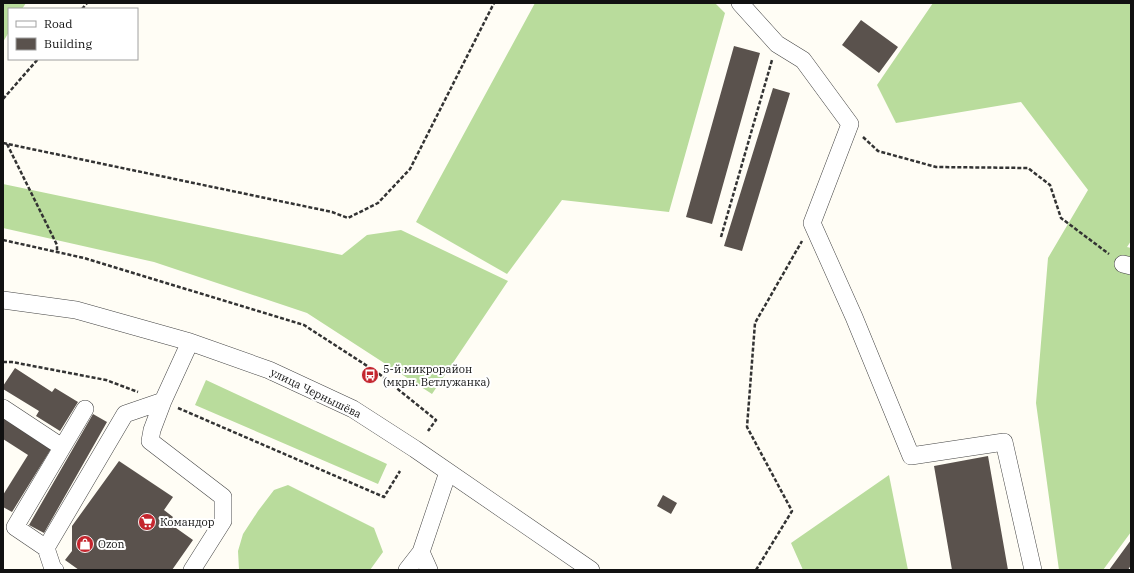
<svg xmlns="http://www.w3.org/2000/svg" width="1134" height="573" font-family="'IBM Plex Serif',serif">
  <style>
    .forest { fill: #b9dc9c }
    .building { fill: #5a524d }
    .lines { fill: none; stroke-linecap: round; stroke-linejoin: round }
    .minor-casing { stroke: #444; stroke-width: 18 }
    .path { stroke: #333; stroke-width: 2.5; stroke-dasharray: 4 2; stroke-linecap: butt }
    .minor { stroke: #fff; stroke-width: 17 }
    .labels { text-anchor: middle; stroke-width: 4; stroke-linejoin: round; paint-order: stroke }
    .poi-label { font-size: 11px; fill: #111; stroke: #fff; text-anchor: start }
    .street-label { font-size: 11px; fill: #111; stroke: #fff }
  </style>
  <rect width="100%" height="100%" fill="#fffdf5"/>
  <!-- forest -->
  <path class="forest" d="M3,3h23l-4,6h-13v23l-6,10z
    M535,3h180l10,10 -56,199 -107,-12 -55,74 -91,-52z
    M933,3h198v238l-4,6 4,1v284l-28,38h-44l-23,-167 12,-145 40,-68 -67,-88 -125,21 -19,-38z
    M3,184l339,71 25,-20 34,-5 107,51 -76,113 -125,-81 -153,-51 -151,-34z
    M206,380l181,84 -9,20 -183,-79z
    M889,475l19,95h-105l-12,-27z
    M288,485l86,43 9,24 -13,18h-131l-1,-19 5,-17 15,-23 16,-21z"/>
  <!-- building -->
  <path class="building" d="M861,20l37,27 -19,26 -37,-28z
    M734,46l26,7 -48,171 -26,-7z
    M773,88l17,5 -48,158 -18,-5z
    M15,368l37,24 3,-4 23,14 -18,29 -24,-15 3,-5 -36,-22v-3z
    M93,414l14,8 -63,111 -15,-8z
    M3,417l48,32 -39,63 -9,-5v-12l25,-40 -25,-16z
    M988,456l20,114h-56l-18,-104z
    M119,461l54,36 -9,13 9,7 -4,6 24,17 -21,30h-93l-14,-10 7,-9v-25z
    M663,495l14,8 -6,11 -14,-8z
    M1131,540v25l-3,5h-19z"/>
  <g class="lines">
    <!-- minor casing -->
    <g class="minor-casing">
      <path id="minor" d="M740,3l37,41 26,16 47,64 -38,99 42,94 57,139 93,-14 29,128
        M1123,264l8,2
        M3,300l73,10 114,32 79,28 84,39 62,40 176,121
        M163,401l-11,29 -2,11 73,56v24l-31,49
        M3,408l59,39
        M46,548l-31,-21 70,-118
        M55,570l-2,-1 -7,-21 79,-134 38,-13 27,-59
        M407,570l14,-18
        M429,570l-8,-18 27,-80"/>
    </g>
    <!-- path -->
    <path class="path" d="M82,9l5,-6
      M3,99l35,-40
      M863,137l15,14 58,16 92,1 22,17 11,33 48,36
      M3,143l329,69 16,6 30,-15 32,-34 84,-166
      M7,144l50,101v7
      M721,237l51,-177
      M3,240l81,18 220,67 74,48 58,47 -8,11
      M3,362h9l94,18 32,12
      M178,408l206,89 16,-26
      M756,570l36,-59 -45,-84 8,-104 47,-82"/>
    <!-- minor -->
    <use href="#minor" class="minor"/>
  </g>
  <!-- icons -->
  <defs>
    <g id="bus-disc" transform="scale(0.9)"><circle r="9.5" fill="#c4262e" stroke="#fff"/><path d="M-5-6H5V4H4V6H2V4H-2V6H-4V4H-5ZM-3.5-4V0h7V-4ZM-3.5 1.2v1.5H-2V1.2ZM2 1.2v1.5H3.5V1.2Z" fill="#fff"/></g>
    <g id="supermarket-disc" transform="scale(0.9)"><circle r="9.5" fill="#c4262e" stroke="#fff"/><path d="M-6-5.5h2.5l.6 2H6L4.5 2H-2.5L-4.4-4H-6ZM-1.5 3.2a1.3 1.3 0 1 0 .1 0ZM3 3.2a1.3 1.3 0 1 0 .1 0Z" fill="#fff"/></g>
    <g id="shop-disc" transform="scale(0.9)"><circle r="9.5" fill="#c4262e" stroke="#fff"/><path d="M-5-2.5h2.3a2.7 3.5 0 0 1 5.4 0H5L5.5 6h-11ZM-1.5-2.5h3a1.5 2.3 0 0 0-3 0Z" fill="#fff"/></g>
  </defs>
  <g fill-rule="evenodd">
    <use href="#bus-disc" x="370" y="375"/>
    <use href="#supermarket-disc" x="147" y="522"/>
    <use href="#shop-disc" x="85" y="544"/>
  </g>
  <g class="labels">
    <!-- poi labels -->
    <g class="poi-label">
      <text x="383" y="373">5-й микрорайон<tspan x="383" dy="13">(мкрн. Ветлужанка)</tspan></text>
      <text x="160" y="526">Командор</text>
      <text x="98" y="548">Ozon</text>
    </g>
    <!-- street labels -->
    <g class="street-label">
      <text transform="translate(316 393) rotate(26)" y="4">улица Чернышёва</text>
    </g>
  </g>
  <!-- border -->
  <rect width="1134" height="573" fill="none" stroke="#111111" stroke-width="8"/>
  <!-- legend -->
  <rect x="8" y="8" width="130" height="52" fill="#ffffff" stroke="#a0a0a0"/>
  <rect x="16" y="21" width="20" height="6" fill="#ffffff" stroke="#a0a0a0"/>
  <text x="44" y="28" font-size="12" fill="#111111">Road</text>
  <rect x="16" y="38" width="20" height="12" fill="#5a524d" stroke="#a0a0a0"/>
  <text x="44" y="48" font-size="12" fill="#111111">Building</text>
</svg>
